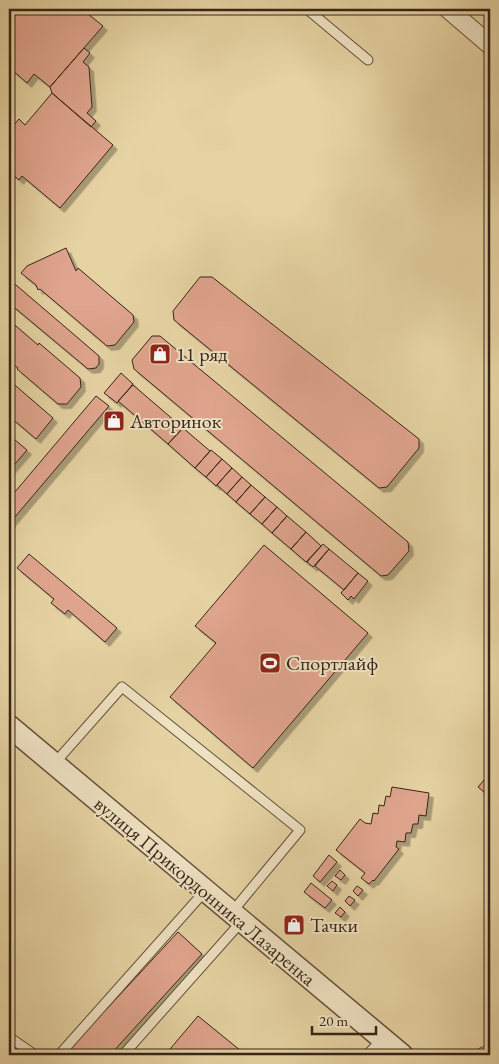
<svg xmlns="http://www.w3.org/2000/svg" width="499" height="1064" font-family="'EB Garamond',serif">
  <style>
    .building { fill: #e0a58e; stroke: #362518; filter: url(#shadow) }
    .lines { fill: none; stroke-linecap: round; stroke-linejoin: round }
    .service-casing { stroke: #62503b; stroke-width: 11 }
    .minor-casing { stroke: #62503b; stroke-width: 20 }
    .tertiary-casing { stroke: #62503b; stroke-width: 24 }
    .service { stroke: #efe2c3; stroke-width: 9 }
    .minor { stroke: #efe2c3; stroke-width: 18 }
    .tertiary { stroke: #efe2c3; stroke-width: 21 }
    .labels { text-anchor: middle; stroke-width: 4; stroke-linejoin: round; paint-order: stroke }
    .poi-label { font-size: 20px; fill: #362518; stroke: #efe2c3; text-anchor: start }
    .street-label { font-size: 20px; fill: #362518; stroke: #efe2c3 }
  </style>
  <defs>
    <filter id="shadow"><feDropShadow dx="4.5" dy="4.5" stdDeviation="0" flood-color="#0004"/></filter>
  </defs>
  <rect width="100%" height="100%" fill="#e6d3a3"/>
  <filter id="stains"><feTurbulence type="fractalNoise" baseFrequency=".004" numOctaves="4"/><feColorMatrix values="0 0 0 0 .2 0 0 0 0 .09 0 0 0 0 .02 0 0 0 .5 -.17"/></filter>
  <radialGradient id="worn" r=".72"><stop offset=".6" stop-color="#630" stop-opacity="0"/><stop offset="1" stop-color="#630" stop-opacity=".3"/></radialGradient>
  <!-- building -->
  <path class="building" d="M9,9h73l21,17 -53,61 -16,-13 -7,9 -16,-14 1,-2 -3,-3z
    M84,48l6,5 -7,9 6,5 3,40 -5,6 9,8 -5,6 -39,-34 -2,-6z
    M52,93l61,52 -53,63 -38,-32 -3,4 -10,-9v-40l10,-12 6,6z
    M66,248l10,23 2,-3 55,47 1,7 -19,23 -8,1 -67,-57 -2,1 -2,-5 -15,-12 6,-7z
    M200,277h12l207,162v9l-32,39 -8,1 -205,-168 -1,-9z
    M9,279l90,77v8l-3,4 -8,1 -79,-66z
    M9,320l29,25 1,-2 41,35 1,9 -14,17h-9l-41,-35 1,-1 -9,-8z
    M152,336h8l248,206 1,9 -21,24 -7,1 -247,-207 -2,-9z
    M121,373l12,11 -16,19 -13,-10z
    M9,380l44,38 -17,21 -27,-23z
    M133,385l50,43 -15,16 -50,-43z
    M96,396l13,10 -100,118v-25z
    M183,428l27,23 -15,17 -27,-24z
    M9,435l18,15 -18,21z
    M211,450l11,9 -16,18 -11,-9z
    M222,459l10,9 -16,18 -10,-9z
    M232,468l10,9 -15,17 -10,-9z
    M242,477l9,8 -15,17 -9,-8z
    M251,485l14,12 -15,17 -14,-12z
    M265,497l12,10 -15,17 -12,-10z
    M277,507l10,9 -15,17 -10,-9z
    M287,516l19,16 -15,17 -19,-16z
    M306,532l15,14 -15,16 -15,-13z
    M323,544l6,5 -16,18 -6,-5z
    M264,545l104,88 -115,135 -83,-71 46,-54 -21,-17z
    M329,549l29,24 -14,17 -29,-24z
    M29,554l88,74 -12,14 -37,-32 -3,4 -14,-11 3,-4 -37,-31z
    M358,573l10,8 -14,18 -3,-3 -3,4 -7,-7z
    M490,773v24l-12,-10z
    M392,787l37,6 -3,23 -7,-1 -1,9h-5l-2,9h-5l-1,9 -8,-1 -1,6 3,2 -25,32 -1,-1 -4,4 -8,-6 4,-5 -29,-23 24,-31 5,4 6,1 2,-11 5,1 1,-9 5,1 2,-10 4,1z
    M329,855l8,7 -17,20 -7,-6z
    M340,870l5,5 -4,5 -6,-4z
    M332,881l5,4 -4,6 -6,-5z
    M311,883l21,17 -7,8 -21,-16z
    M357,886l6,4 -5,6 -5,-5z
    M349,896l6,4 -5,6 -5,-5z
    M340,907l5,5 -4,5 -6,-4z
    M178,932l24,22 -92,101h-46z
    M198,1016l48,39h-81z"/>
  <g class="lines">
    <!-- service casing -->
    <g class="service-casing">
      <path id="service" d="M307,9l61,51
        M54,764l68,-77 178,143 -68,82
        M9,1037l26,18
        M59,1055l146,-164
        M123,1055l119,-134
        M367,1055l15,-16
        M480,1055l3,-3 7,-1"/>
    </g>
    <!-- minor casing -->
    <g class="minor-casing">
      <path id="minor" d="M448,9l42,36"/>
    </g>
    <!-- tertiary casing -->
    <g class="tertiary-casing">
      <path id="tertiary" d="M9,726l393,329"/>
    </g>
    <!-- service -->
    <use href="#service" class="service"/>
    <!-- minor -->
    <use href="#minor" class="minor"/>
    <!-- tertiary -->
    <use href="#tertiary" class="tertiary"/>
  </g>
  <!-- icons -->
  <defs>
    <g id="shop-square" transform="scale(1.125)"><rect x="-9" y="-9" width="18" height="18" rx="4" fill="#8f2418" stroke="#efe2c3"/><path d="M-5-2.5h2.3a2.7 3.5 0 0 1 5.4 0H5L5.5 6h-11ZM-1.5-2.5h3a1.5 2.3 0 0 0-3 0Z" fill="#fff"/></g>
    <g id="stadium-square" transform="scale(1.125)"><rect x="-9" y="-9" width="18" height="18" rx="4" fill="#8f2418" stroke="#efe2c3"/><path d="M0-5a6.5 5 0 1 0 0 10a6.5 5 0 1 0 0-10ZM-3.5-1.8h7v3.6h-7Z" fill="#fff"/></g>
  </defs>
  <g fill-rule="evenodd">
    <use href="#shop-square" x="160" y="354"/>
    <use href="#shop-square" x="114" y="421"/>
    <use href="#stadium-square" x="270" y="663"/>
    <use href="#shop-square" x="294" y="925"/>
  </g>
  <g class="labels">
    <!-- poi labels -->
    <g class="poi-label">
      <text x="176" y="361">11 ряд</text>
      <text x="130" y="428">Авторинок</text>
      <text x="286" y="670">Спортлайф</text>
      <text x="310" y="932">Тачки</text>
    </g>
    <!-- street labels -->
    <g class="street-label">
      <text transform="translate(205 891) rotate(40)" y="7">вулиця Прикордонника Лазаренка</text>
    </g>
  </g>
  <!-- margin -->
  <rect width="499" height="1064" fill="none" stroke="#e6d3a3" stroke-width="30"/>
  <rect x="10" y="10" width="479" height="1044" fill="none" stroke="#362518" stroke-width="2.5"/>
  <rect x="15" y="15" width="469" height="1034" fill="none" stroke="#362518"/>
  <!-- scale -->
  <path d="M312 1026v8h64v-8" fill="none" stroke="#362518" stroke-width="2.5"/>
  <text x="319" y="1026" font-size="15" fill="#362518" stroke="#efe2c3" stroke-width="4" paint-order="stroke">20 m</text>
  <rect width="100%" height="100%" filter="url(#stains)"/>
  <rect width="100%" height="100%" fill="url(#worn)"/>
</svg>
